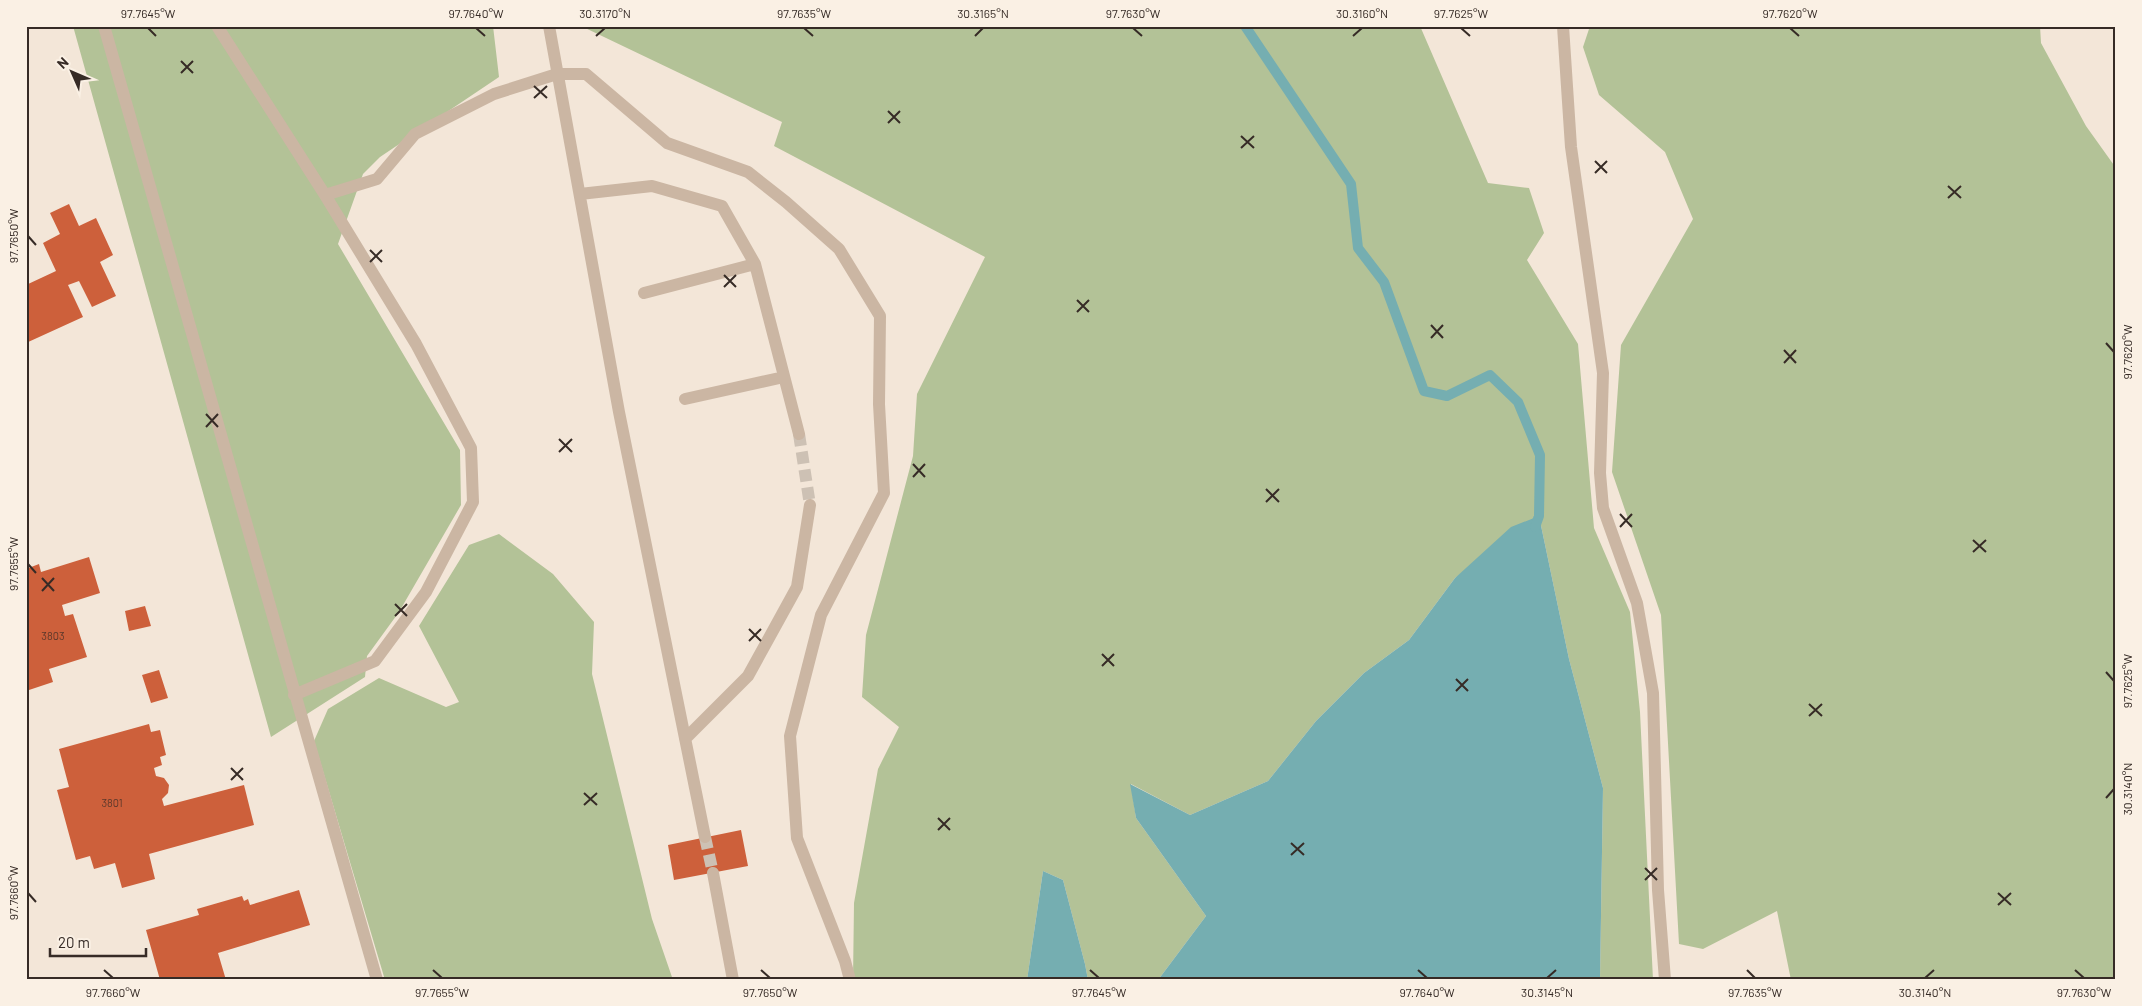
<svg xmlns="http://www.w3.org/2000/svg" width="2142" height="1006" font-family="Barlow,sans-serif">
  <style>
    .green { fill: #b3c297 }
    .water { fill: #75aeb1 }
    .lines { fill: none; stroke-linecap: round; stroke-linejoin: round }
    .stream { stroke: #75aeb1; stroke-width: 10 }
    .building { fill: #cd603b }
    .minor-tunnel { stroke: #cdc1b4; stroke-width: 12; stroke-dasharray: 12 6; stroke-linecap: butt }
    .minor { stroke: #cbb6a3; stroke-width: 12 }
    .ticks { fill: none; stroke: #362b26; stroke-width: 2 }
    .labels { text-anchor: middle; stroke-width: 4; stroke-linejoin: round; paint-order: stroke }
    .number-label { font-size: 11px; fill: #5c382b }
    .neatline { fill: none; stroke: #362b26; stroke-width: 2 }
    .ticks-label { font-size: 12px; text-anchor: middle; fill: #362b26 }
  </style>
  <rect width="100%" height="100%" fill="#f3e6d8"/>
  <!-- green -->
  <path class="green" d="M73,26h420l6,51 -119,80 -17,17 -25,70 122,206 1,55 -62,107 -32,44 -2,21 -94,60z
    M581,26h839l68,157 41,5 15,45 -17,27 51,84 16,184 36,84 10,100 13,268h-53l3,-192 -34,-129 -30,-143 -84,62 -46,62 -45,33 -48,48 -48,60 -78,34 -59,-31 5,34 70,98 -48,64h-70l-3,-16 -22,-84 -20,-9 -16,109h-174l1,-77 24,-134 21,-42 -37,-30 4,-62 47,-179 4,-62 68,-137 -211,-111 8,-24z
    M1590,26h450l1,17 45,83 30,42v812h-325l-14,-69 -74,38 -24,-5 -18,-329 -49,-143 9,-127 72,-126 -28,-67 -66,-57 -16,-48z
    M499,534l54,40 41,48 -2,52 60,245 21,61h-288l-71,-239 14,-32 51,-31 67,29 13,-5 -40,-76 50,-81z"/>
  <!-- water -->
  <path class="water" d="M1539,516l30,143 34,129 -3,192h-442l48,-64 -70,-98 -6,-34 60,31 78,-34 48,-60 48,-48 45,-33 46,-62 56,-51z
    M1043,871l20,9 22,84 3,16h-61z"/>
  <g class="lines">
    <!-- stream -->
    <path class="stream" d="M1245,26l106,158 7,64 26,34 40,109 23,5 43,-21 28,27 22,53 -1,61 -4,11"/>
  </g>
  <!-- building -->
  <path class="building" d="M69,204l10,22 17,-8 17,37 -13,7 16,34 -24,11 -13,-26 -11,4 15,32 -57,26v-58l30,-14 -13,-28 17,-9 -10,-21z
    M89,557l11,36 -38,12 3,11 8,-2 14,43 -38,12 4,13 -27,9v-122l13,-5 2,8z
    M145,606l6,20 -22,5 -4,-20z
    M159,670l9,28 -17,5 -9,-28z
    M149,724l2,8 9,-2 6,25 -6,2 2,8 -8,3 2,8 8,2 5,7 -1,8 -6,6 2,7 80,-21 10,40 -105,29 6,25 -33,9 -7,-25 -21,6 -4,-13 -14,4 -19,-70 12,-3 -10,-38z
    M741,830l7,36 -74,14 -6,-35z
    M299,890l11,35 -92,28 8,27h-66l-14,-50 53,-15 -2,-6 45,-13 2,5 4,-2 2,6z"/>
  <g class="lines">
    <!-- minor-tunnel -->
    <path class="minor-tunnel" d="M799,434l11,71
      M705,837l8,36"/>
    <!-- minor -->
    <path class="minor" d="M104,26l273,954
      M217,26l108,169 91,149 55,104 2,54 -47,90 -51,69 -81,34
      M549,26l70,386 86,425
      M1563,26l8,121 32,226 -3,100 3,35 34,95 16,90 5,197 7,90
      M580,194l72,-8 70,20 33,58 44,170
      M325,195l52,-16 38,-45 79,-40 63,-20h29l81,69 81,29 38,30 53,47 41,67 -1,88 5,89 -63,122 -31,121 7,102 48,123 5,19
      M644,293l111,-29
      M685,399l99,-22
      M685,739l63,-63 49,-89 13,-82
      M713,873l20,107"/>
  </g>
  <!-- ticks -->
  <path class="ticks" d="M148,28l8,8M476,28l9,8M804,28l9,8M1133,28l9,8M1461,28l9,8M1790,28l9,8M596,36l9,-8M975,36l8,-8M1353,36l9,-8M181,61l12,12M181,73l12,-12M534,86l13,12M534,98l13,-12M888,111l12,12M888,123l12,-12M1241,136l13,12M1241,148l13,-12M1595,161l12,12M1595,173l12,-12M1948,186l13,12M1948,198l13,-12M28,236l8,9M370,250l12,12M370,262l12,-12M724,275l12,12M724,287l12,-12M1077,300l12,12M1077,312l12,-12M1431,325l12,13M1431,338l12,-13M2106,343l8,9M1784,350l12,13M1784,363l12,-13M206,414l12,13M206,427l12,-13M559,439l13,13M559,452l13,-13M913,464l12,13M913,477l12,-13M1266,489l13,13M1266,502l13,-13M1620,514l12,13M1620,527l12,-13M1973,540l13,12M1973,552l13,-12M28,564l8,9M42,578l12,13M42,591l12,-13M395,604l12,12M395,616l12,-12M749,629l12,12M749,641l12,-12M1102,654l12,12M1102,666l12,-12M2106,672l8,9M1456,679l12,12M1456,691l12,-12M1809,704l13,12M1809,716l13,-12M231,768l12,12M231,780l12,-12M584,793l13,12M2106,798l8,-9M584,805l13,-12M938,818l12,12M938,830l12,-12M1291,843l13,12M1291,855l13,-12M1645,868l12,12M1645,880l12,-12M28,893l8,9M1998,893l13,12M1998,905l13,-12M104,970l9,8M433,970l9,8M761,970l9,8M1090,970l9,8M1418,970l9,8M1747,970l8,8M2075,970l9,8M1547,978l9,-8M1925,978l9,-8"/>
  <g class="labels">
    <!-- number labels -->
    <g class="number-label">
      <text x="53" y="640">3803</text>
      <text x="112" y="807">3801</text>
    </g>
  </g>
  <!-- border -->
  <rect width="2142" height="1006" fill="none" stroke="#faf0e4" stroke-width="55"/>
  <!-- north arrow -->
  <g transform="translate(72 72) rotate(315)" stroke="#faf0e4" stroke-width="4" paint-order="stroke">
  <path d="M0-4L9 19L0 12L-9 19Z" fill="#362b26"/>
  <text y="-8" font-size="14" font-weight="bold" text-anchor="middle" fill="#362b26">N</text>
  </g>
  <!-- scale -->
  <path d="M50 948v8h96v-8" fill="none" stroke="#362b26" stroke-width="2.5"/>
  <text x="58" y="948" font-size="15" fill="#362b26" stroke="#faf0e4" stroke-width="4" paint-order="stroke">20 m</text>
  <rect x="28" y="28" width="2086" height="950" class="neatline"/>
  <g class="ticks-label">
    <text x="148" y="18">97.7645°W</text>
    <text x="476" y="18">97.7640°W</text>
    <text x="605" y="18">30.3170°N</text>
    <text x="804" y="18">97.7635°W</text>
    <text x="983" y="18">30.3165°N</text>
    <text x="1133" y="18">97.7630°W</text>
    <text x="1362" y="18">30.3160°N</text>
    <text x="1461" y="18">97.7625°W</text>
    <text x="1790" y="18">97.7620°W</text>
    <text transform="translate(14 236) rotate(-90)" y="4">97.7650°W</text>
    <text transform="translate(2128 352) rotate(-90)" y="4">97.7620°W</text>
    <text transform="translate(14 564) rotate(-90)" y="4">97.7655°W</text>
    <text transform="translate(2128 681) rotate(-90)" y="4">97.7625°W</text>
    <text transform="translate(2128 789) rotate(-90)" y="4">30.3140°N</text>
    <text transform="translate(14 893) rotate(-90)" y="4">97.7660°W</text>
    <text x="113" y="997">97.7660°W</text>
    <text x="442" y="997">97.7655°W</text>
    <text x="770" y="997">97.7650°W</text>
    <text x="1099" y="997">97.7645°W</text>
    <text x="1427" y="997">97.7640°W</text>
    <text x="1547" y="997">30.3145°N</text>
    <text x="1755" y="997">97.7635°W</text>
    <text x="1925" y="997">30.3140°N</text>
    <text x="2084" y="997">97.7630°W</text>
  </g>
</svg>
